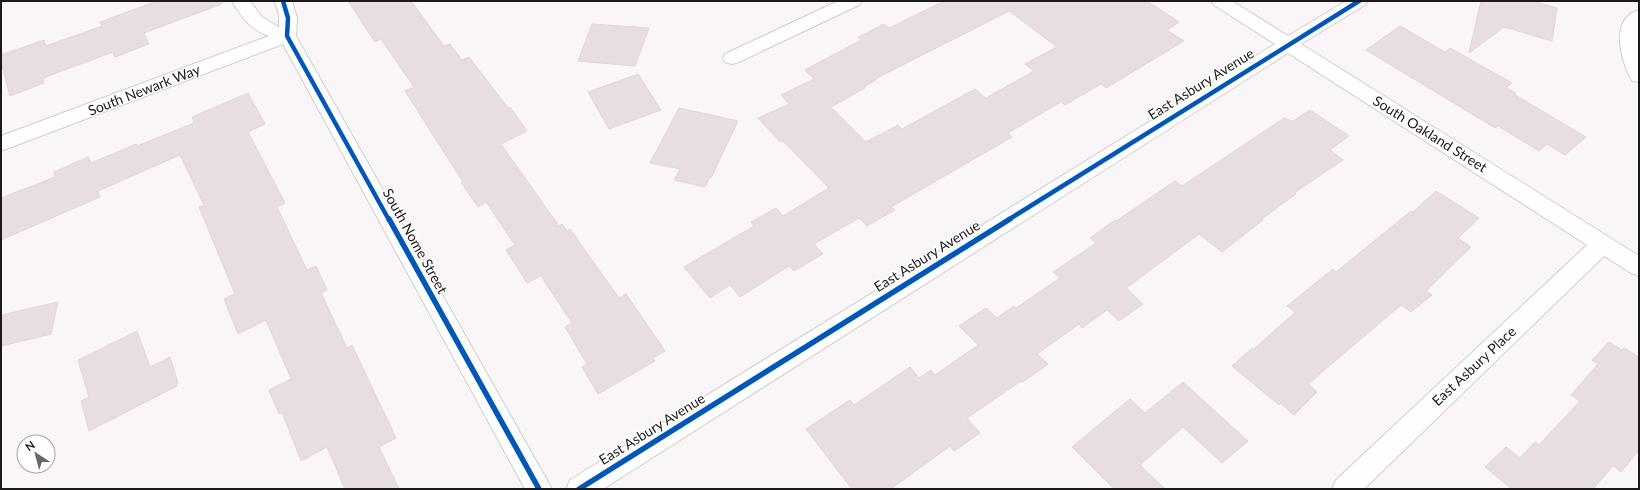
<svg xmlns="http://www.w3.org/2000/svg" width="1640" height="490" font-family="Lato,sans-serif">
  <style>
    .building { fill: #e7dde2; stroke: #dcd8d9; fill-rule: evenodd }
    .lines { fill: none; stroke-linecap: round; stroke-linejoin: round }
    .minor-casing { stroke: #d1cdcf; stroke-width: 2 }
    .minor { fill: #fefefe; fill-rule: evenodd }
    .cycleway-far1-casing { stroke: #fff; stroke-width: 6 }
    .cycleway-casing { stroke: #fff; stroke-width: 8 }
    .cycleway-far1 { stroke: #0057b8; stroke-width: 4.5 }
    .cycleway { stroke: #0057b8; stroke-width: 5.5 }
    .labels { text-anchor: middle; stroke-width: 3; stroke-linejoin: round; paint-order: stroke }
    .street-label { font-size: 14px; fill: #1b191a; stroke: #fff }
  </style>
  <rect width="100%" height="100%" fill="#faf5f7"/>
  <!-- building -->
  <path class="building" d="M157,1h65v3l-78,29 5,11 -34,13 -2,-5 -70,26 1,5 -34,13 -9,-34v-7l43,-15 2,6 56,-20 -2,-4z
    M348,1h63l33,45 6,-2 12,16 7,-3 39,51 2,-1 17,24 -26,13 58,82 3,-2 5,7 3,-2 49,69 7,-4 39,57 -12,7 2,3 -57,33 -16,-27 5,-3 -22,-37 7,-4 -31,-47 -14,7 -21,-33 9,-5 -29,-43 -8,5 -17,-25h2l-58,-91 9,-4 -33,-48 -6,3z
    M944,1h203l32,21 -12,8 17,11 -78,47 -5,-4 -36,21 -4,-3 -53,31 4,4 -121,70 4,3 -28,16 -8,-8 -45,26 9,10 -29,17 -5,-5 -49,31 -10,-12 -20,13 -26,-31 70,-41 -3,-4 25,-14 7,8 46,-28 -46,-47 -3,1 -22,-24 31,-14 -8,-9 33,-16 -9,-9 56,-30 -3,-3 26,-13 5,4zM1009,11l48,36 -32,17 9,7 -48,27 -11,-9 -73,40 -4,-4 -32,17 -35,-35 34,-19 -1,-1 12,-7 -1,-1z
    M1481,1h52l24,7 -5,33 -48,-14 -35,26z
    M592,24l57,4 -14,38 -57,-5z
    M1400,26l45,26 5,-4 62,35 -6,5 10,5 -1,2 71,42 -21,18 -18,-11 -8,7 -41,-25 -3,2 -129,-78z
    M638,74l23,36 -52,19 -21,-37z
    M248,93l17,31 -17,8 37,71 -8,4 30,63 9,-4 11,24 -6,3 26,55 5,-3 44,93 -17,9 20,42h-54l-18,-42 -26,14 -19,-49 -3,2 -10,-24 22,-11 -25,-59 -28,14 -14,-35 11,-5 -36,-87 5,-2 -24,-50 -82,36 2,6 -99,43v-42l54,-21 -1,-5 34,-15 3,6 45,-19 1,2 57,-23 -2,-6z
    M679,108l59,13 -27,57 -1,-1 -5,10 -31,-7 6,-11 -30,-6z
    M1310,110l39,26 -19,14 13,10 -49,33 2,1 -34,25 1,1 -41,32 -23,-18 -73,54 17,16 -24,17 -12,-11 -25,18 -3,-4 -42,30 11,10 -25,18 -2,-1 -54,37 13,15 -26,18 -4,-5 -59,43h-39l-46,-60 44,-29 4,5 56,-38 9,11 12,-8 4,5 43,-30 -19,-19 27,-18 11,10 17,-12 2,2 44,-30 -7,-6 43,-29 -6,-5 25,-18 1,1 59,-40 7,5 102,-68 9,3z
    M1436,191l43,27 -21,20 13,9 -45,44 6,4 -21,17 -10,-7 -93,79 9,8 -23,23 -14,-12 -1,2 -47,-39 20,-18 1,2 42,-38 -8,-6 46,-37 3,3 75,-61 2,1z
    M58,302l-7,32 -50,12v-31z
    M137,331l13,36 20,-10 8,26 -2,1 1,2 -88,45 -8,-30 8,-4 -11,-37z
    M1609,342l13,8 2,-2 15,9v93l-18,22 -8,-6 -20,23h-81l-27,-22 21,-20 14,11 15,-16 4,3 41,-44 -9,-6 27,-31 -6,-4z
    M1183,382l65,59 -26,22 -39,-36 -43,38 25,24h-51l-42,-42 58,-48 15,14z"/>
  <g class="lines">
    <!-- minor casing -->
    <g class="minor-casing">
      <path id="minor" d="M232,1h18l12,16 17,10v-13l-5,-13h18l5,17 -1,18 256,453h-27l-242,-445 -282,107v-15l268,-100c-19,-7 -27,-18 -37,-35z
        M838,1h24l-3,4 -120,57 -7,2 -7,-2 -2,-4 2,-4z
        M1211,1h21l56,35 58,-35h22l-3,4 -64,39 338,212v20l-8,-3 -27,-17 -240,233h-32l4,-9 251,-235 -299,-192 -685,436h-37l4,-9 705,-436 -61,-39z
        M1639,10v72l-7,-1c-11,-19 -23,-63 7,-71z"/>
    </g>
    <!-- minor -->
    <use href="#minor" class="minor"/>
    <!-- cycleway-far1 casing -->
    <g class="cycleway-far1-casing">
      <path id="cycleway-far1" d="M283,1l5,17 -1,18 102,184
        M1008,220l351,-219"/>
    </g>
    <!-- cycleway casing -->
    <g class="cycleway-casing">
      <path id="cycleway" d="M389,219l150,270
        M579,489l431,-270"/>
    </g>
    <!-- cycleway-far1 -->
    <use href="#cycleway-far1" class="cycleway-far1"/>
    <!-- cycleway -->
    <use href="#cycleway" class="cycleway"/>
  </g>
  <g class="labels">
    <!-- street labels -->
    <g class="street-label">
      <text transform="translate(1201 84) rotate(-32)" y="5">East Asbury Avenue</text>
      <text transform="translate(144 90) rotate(-21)" y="5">South Newark Way</text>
      <text transform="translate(1430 134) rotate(32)" y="5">South Oakland Street</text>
      <text transform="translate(415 241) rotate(61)" y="5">South Nome Street</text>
      <text transform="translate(927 256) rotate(-32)" y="5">East Asbury Avenue</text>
      <text transform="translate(1474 366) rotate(-43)" y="5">East Asbury Place</text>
      <text transform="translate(652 429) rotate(-32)" y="5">East Asbury Avenue</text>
    </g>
  </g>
  <!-- border -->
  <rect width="1640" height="490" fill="none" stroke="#1b191a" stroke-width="4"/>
  <!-- north arrow -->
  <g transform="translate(36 454) rotate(324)"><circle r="19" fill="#ffffff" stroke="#a4a3a3"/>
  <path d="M0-3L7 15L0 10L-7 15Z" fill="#696667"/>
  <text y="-6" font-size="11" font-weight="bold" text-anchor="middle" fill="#1b191a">N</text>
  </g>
</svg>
